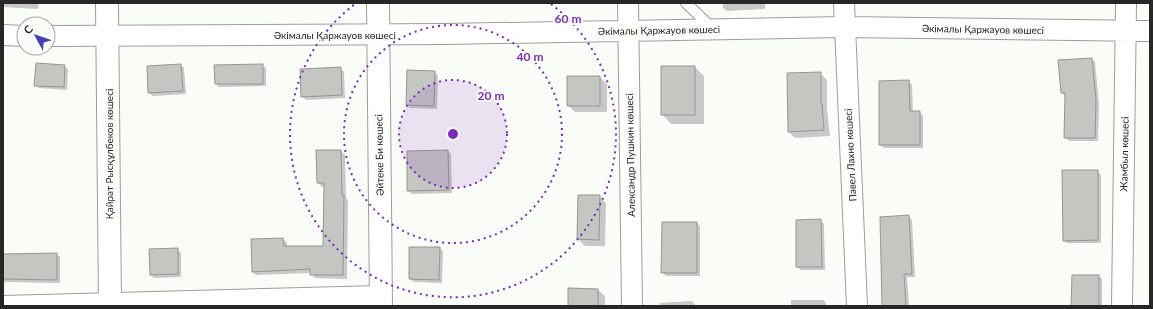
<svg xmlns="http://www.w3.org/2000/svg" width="1153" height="309" font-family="Lato,sans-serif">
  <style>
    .shadow { fill: #0003 }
    .building { fill: #c4c6c2; stroke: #949692 }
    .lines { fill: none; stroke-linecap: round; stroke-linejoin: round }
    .service-casing { stroke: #9d9e9b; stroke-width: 12 }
    .minor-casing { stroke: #9d9e9b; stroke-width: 22 }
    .tertiary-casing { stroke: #9d9e9b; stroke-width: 24 }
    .secondary-casing { stroke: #9d9e9b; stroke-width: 24 }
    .service { stroke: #fff; stroke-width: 10 }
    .minor { stroke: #fff; stroke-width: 20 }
    .tertiary { stroke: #fff; stroke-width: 22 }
    .secondary { stroke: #fff; stroke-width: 22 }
    .ring { fill: none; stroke: #7b2cbf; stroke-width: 2; stroke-dasharray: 2 4 }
    .labels { text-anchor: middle; stroke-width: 4; stroke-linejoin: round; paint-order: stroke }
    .street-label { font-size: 10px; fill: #262726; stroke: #fafcf8 }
    .centre { fill: #7b2cbf; stroke: #fafcf8; stroke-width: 2 }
    .ring-label { font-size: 12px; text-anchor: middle; font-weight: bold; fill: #7b2cbf; stroke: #fafcf8; stroke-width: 4; stroke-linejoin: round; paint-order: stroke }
  </style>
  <rect width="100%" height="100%" fill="#fafcf8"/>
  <!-- shadow -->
  <path class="shadow" d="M3,3h36l-1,6 -35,-2z
    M723,3h42v6l-38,2 -4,-3z
    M1092,59l3,3 4,42 -1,37h-29l-4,-4v-41l-3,-3z
    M181,65l3,3 2,26 -33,2 -4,-3z
    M262,65l4,3v18l-47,1 -3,-3z
    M64,66l4,3 -1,21 -28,-2 -4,-3z
    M695,67l9,9v48h-33l-9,-10z
    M340,68l4,4 1,26 -39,2 -4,-4z
    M408,71l27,1 3,4 -1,33 -27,-1 -3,-3z
    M820,73l7,7v30l3,26 -35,2 -6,-6z
    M600,77l7,7v28h-32l-7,-7z
    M909,81l3,4 1,27h6l4,4v32h-39l-4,-3v-63z
    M341,151l4,4 1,43 2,2 -1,79 -32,-1 -4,-5 -55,2 -4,-4 31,-32 4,4v4h37l1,-60h-3l-4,-4z
    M448,151l3,3 1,39 -40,1 -4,-3z
    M1149,163h1v67z
    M1097,171l4,4v68h-34l-3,-3z
    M599,196l7,7 -1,43h-20l-7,-7z
    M908,216l4,4 3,57h-8l2,29h-26z
    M821,220l3,4 1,46h-24l-4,-3z
    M697,223l3,3v50h-34l-4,-4z
    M439,248l4,3 -1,32 -28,-1 -4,-3z
    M177,250l4,3v24l-27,1 -3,-3z
    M3,254h53l4,3v26l-57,-1z
    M1099,276l3,3v27h-30z
    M569,289l29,1 7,6v10h-36z
    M791,300h33l3,6h-36z
    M692,301l4,5h-36v-3z"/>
  <!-- building -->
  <path class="building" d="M1092,58l4,42 -1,38h-31l1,-45h-4l-3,-33z
    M36,63l29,2 -1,22 -30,-1z
    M181,64l2,27 -35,2 -1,-27z
    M263,64v20h-48l-1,-19z
    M661,66h34v49h-34z
    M341,67l1,28 -41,2 -1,-28z
    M407,70l28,1 -1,35 -28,-1z
    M821,72v32h1l2,26 -36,2 -1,-59z
    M567,76h33v30h-33z
    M909,80l1,31h10v34h-41v-64z
    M316,150h25l1,45h2l-1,80h-33v-6l-58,3 -1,-33 32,-1 1,8h39l1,-63h-7z
    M448,150l1,40 -42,1v-40z
    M1062,170h36v70l-35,1z
    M578,195h22l-1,45 -22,-1z
    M909,215l3,59h-8l2,32h-24l-2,-89z
    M821,219l1,48h-26v-47z
    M662,222h35v51h-36z
    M409,247h31l-1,33 -30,-1z
    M178,248v26l-28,1 -1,-26z
    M57,253v27l-54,-1v-25z
    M1072,275h27v31h-28z
    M568,288l30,1v17h-30z"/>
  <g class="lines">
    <!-- service casing -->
    <g class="service-casing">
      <path id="service" d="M686,3l26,25"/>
    </g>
    <!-- minor casing -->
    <g class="minor-casing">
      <path id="minor" d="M628,3l4,303
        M844,3l13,303
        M3,35l21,1
        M48,36l397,-2 399,-7 306,4
        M3,306l378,-10
        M1122,306l4,-303"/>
    </g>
    <!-- tertiary casing -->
    <g class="tertiary-casing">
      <path id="tertiary" d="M107,3l3,303"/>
    </g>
    <!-- secondary casing -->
    <g class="secondary-casing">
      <path id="secondary" d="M378,3l3,303"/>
    </g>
    <!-- service -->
    <use href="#service" class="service"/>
    <!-- minor -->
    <use href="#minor" class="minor"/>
    <!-- tertiary -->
    <use href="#tertiary" class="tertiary"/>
    <!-- secondary -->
    <use href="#secondary" class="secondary"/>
  </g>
  <!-- distance rings -->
  <circle cx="453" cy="134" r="54" fill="#7b2cbf" fill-opacity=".12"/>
  <g class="ring">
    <circle cx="453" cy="134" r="54"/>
    <circle cx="453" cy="134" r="109"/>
    <path d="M551 4A163 163 0 1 1 355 4"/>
  </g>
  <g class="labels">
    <!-- street labels -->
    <g class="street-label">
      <text transform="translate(983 29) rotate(1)" y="4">Әкімалы Қаржауов көшесі</text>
      <text transform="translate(659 30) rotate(-1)" y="4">Әкімалы Қаржауов көшесі</text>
      <text x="335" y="39">Әкімалы Қаржауов көшесі</text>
      <text transform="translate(109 154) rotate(-90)" y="4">Қайрат Рысқұлбеков көшесі</text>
      <text transform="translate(1124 154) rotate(-89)" y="4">Жамбыл көшесі</text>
      <text transform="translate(379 155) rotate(-91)" y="4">Әйтеке Би көшесі</text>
      <text transform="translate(630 155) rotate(-91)" y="4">Александр Пушкин көшесі</text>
      <text transform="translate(850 155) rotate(-93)" y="4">Павел Лахно көшесі</text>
    </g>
  </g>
  <circle cx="453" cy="134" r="6" class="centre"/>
  <g class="ring-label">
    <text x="568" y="23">60 m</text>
    <text x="530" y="61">40 m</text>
    <text x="491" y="100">20 m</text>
  </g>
  <!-- border -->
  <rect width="1153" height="309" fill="none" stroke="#262726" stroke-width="8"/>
  <!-- north arrow -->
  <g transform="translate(36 36) rotate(310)"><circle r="19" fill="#fafcf8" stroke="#a5a7a4"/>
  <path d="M0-3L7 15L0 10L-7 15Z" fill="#4542b8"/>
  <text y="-6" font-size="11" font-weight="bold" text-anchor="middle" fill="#262726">С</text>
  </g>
</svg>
